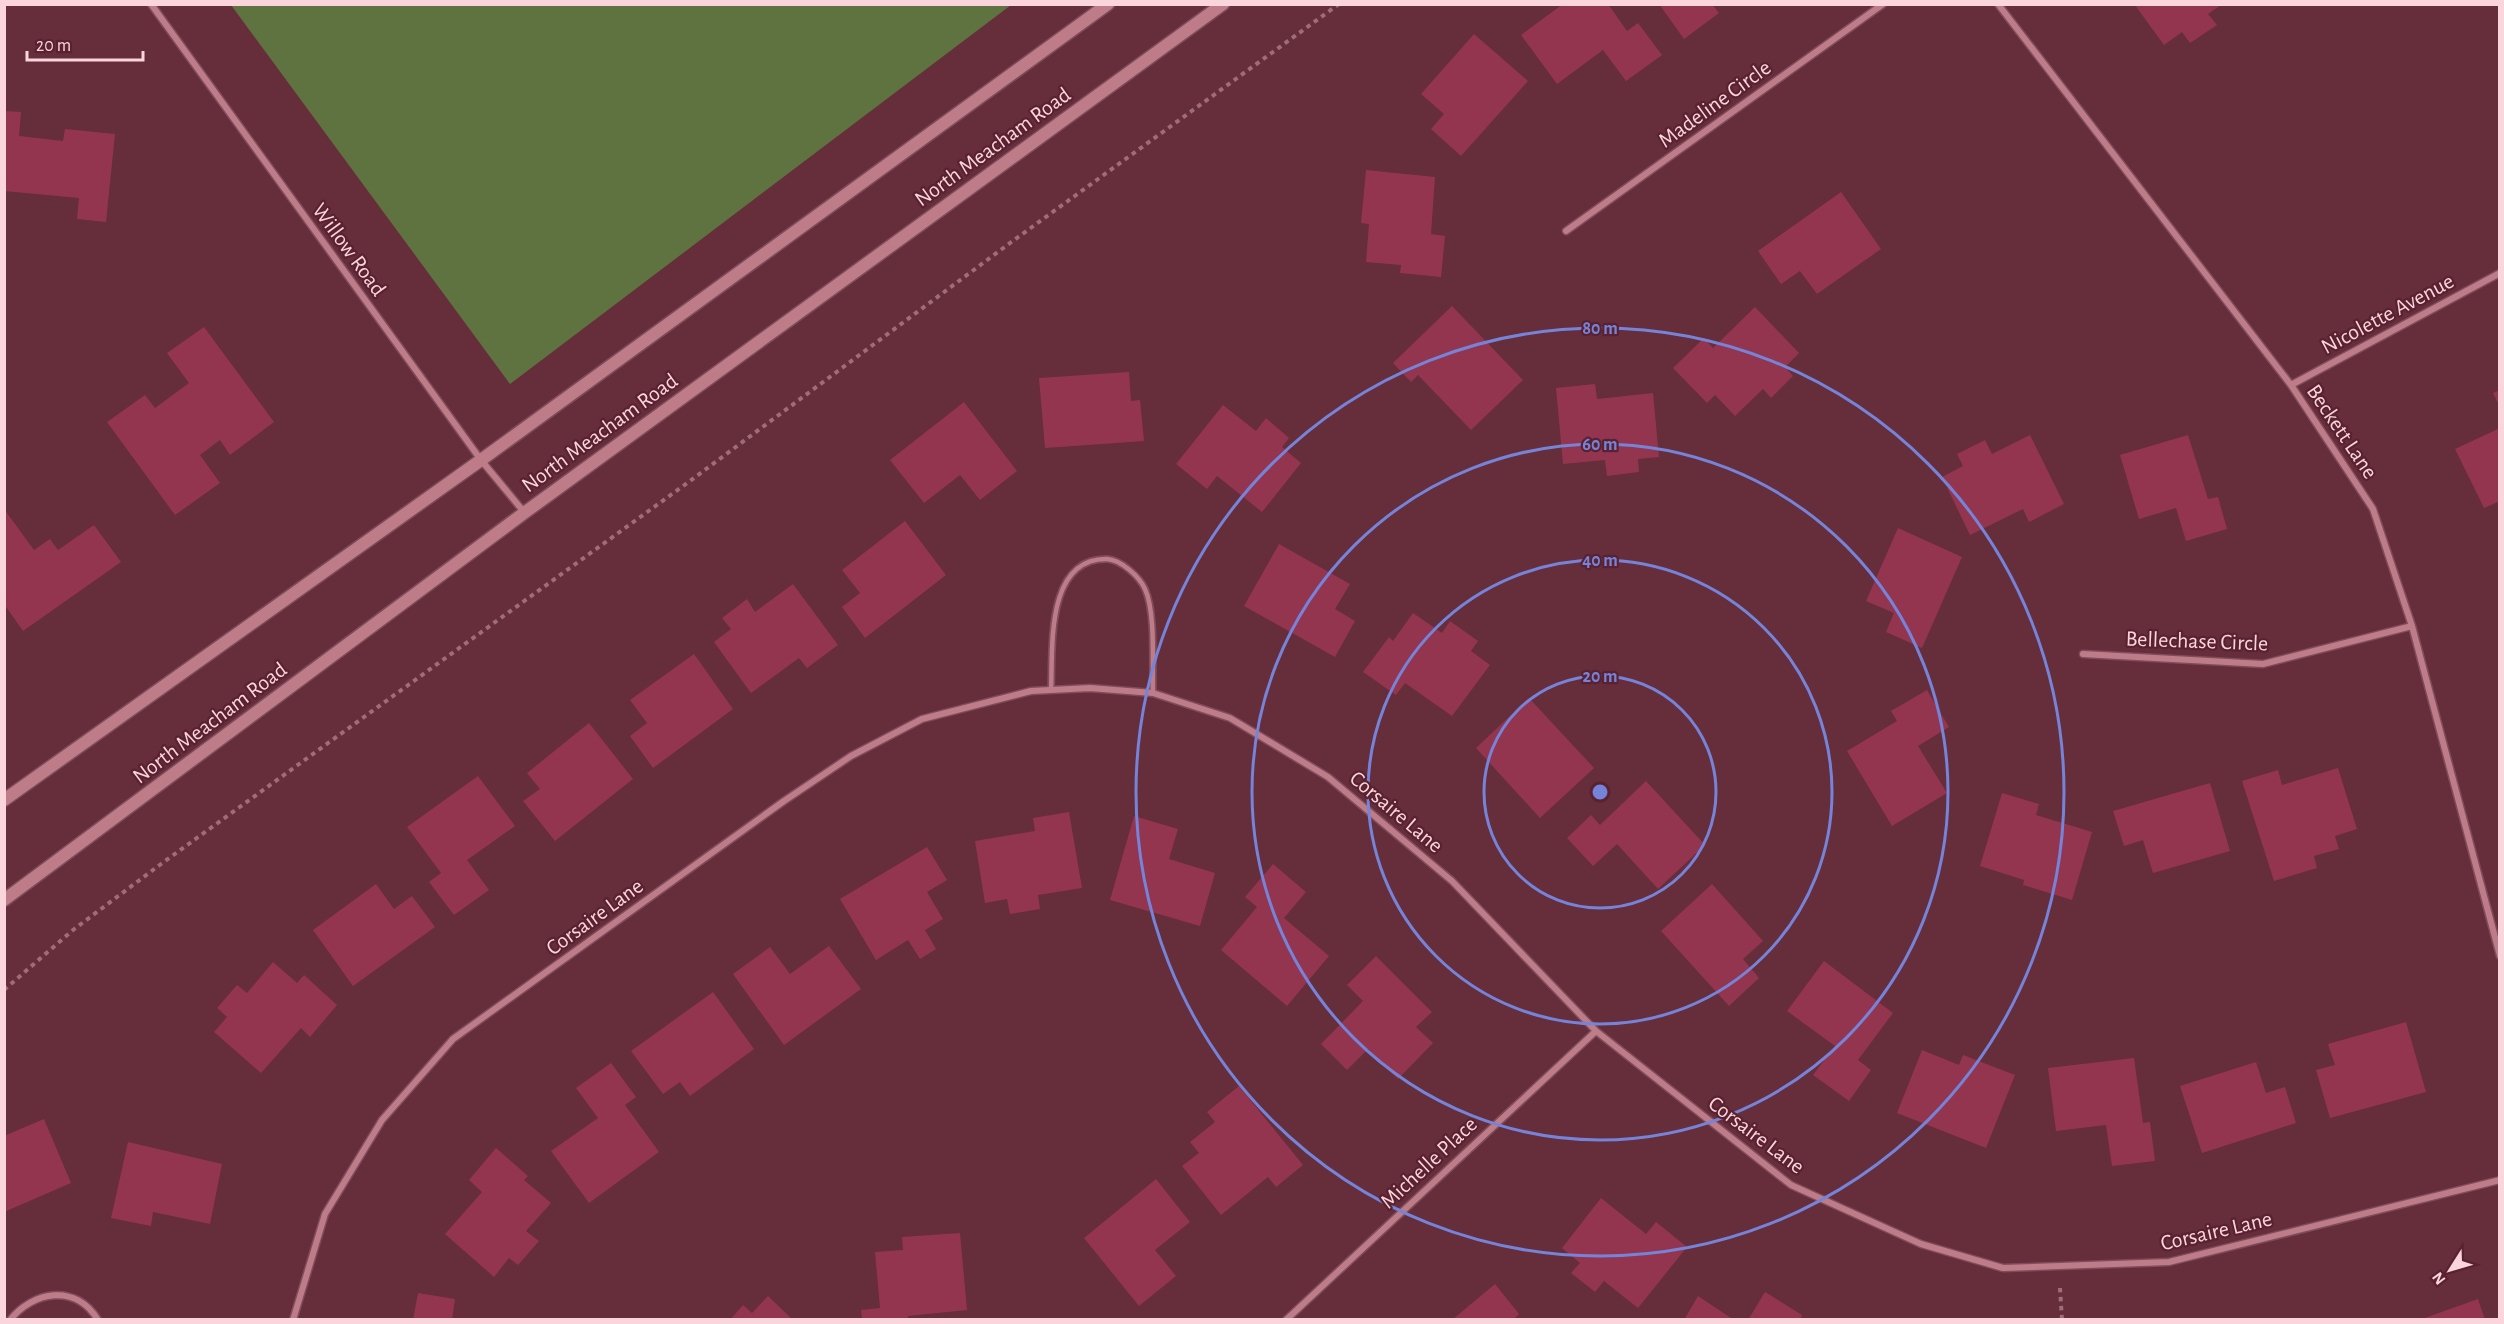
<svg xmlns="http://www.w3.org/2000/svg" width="2504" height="1324" font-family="'Alegreya Sans',sans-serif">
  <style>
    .green { fill: #5f7340 }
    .building { fill: #943550 }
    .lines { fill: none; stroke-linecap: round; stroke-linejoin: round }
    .service-casing { stroke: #7e4c5a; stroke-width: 8 }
    .minor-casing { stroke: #7e4c5a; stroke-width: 9 }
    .secondary-casing { stroke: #7e4c5a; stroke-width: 15 }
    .path { stroke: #9e6d78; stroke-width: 4; stroke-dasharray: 4.5 4.5; stroke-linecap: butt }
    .service { stroke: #be7c89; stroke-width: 4.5 }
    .minor { stroke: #be7c89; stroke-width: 6 }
    .secondary { stroke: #be7c89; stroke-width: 12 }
    .ring { fill: none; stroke: #7584d9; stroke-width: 3 }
    .labels { text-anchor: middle; stroke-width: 4.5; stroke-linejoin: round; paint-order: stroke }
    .street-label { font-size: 22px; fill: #fad5db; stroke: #5a2231 }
    .centre { fill: #7584d9; stroke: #5a2231; stroke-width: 3 }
    .ring-label { font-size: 18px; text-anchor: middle; font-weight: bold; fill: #7584d9; stroke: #5a2231; stroke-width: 4.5; stroke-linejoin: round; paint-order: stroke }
  </style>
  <rect width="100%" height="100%" fill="#662d3b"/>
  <!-- green -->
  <path class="green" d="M231,5h780l-501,379z"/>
  <!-- building -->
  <path class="building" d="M1563,4h45l19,27 11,-8 24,32 -36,26 -23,-31 -46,34 -36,-49z
    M1659,4h53l7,9 -35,26z
    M2135,5h86l-13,9 9,11 -27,18 -8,-11 -18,13z
    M1474,34l54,47 -67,75 -30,-27 13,-15 -23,-20z
    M4,111l17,1 -2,24 44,5 2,-12 50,5 -9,88 -29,-3 2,-21 -75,-7z
    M1366,170l69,7 -4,57 14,2 -4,41 -41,-4 1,-8 -35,-3 3,-38 -8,-1z
    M1841,192l40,57 -64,45 -17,-23 -19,13 -23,-33z
    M1452,306l71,74 -52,50 -53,-55 -7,7 -18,-19z
    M1755,307l44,46 -14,14 8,9 -22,22 -8,-9 -28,27 -20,-21 -8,8 -34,-35 31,-30 9,10z
    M204,327l70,95 -44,33 -10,-15 -20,15 20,28 -45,32 -68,-93 38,-27 10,13 34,-25 -22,-30z
    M1129,372l2,29 9,-1 4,41 -99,7 -6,-70z
    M1595,384l2,15 56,-6 6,64 -21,2 1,13 -32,4 -2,-16 -42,4 -7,-76z
    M2500,390v17l-7,-14z
    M964,402l53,69 -37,29 -20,-25 -36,28 -34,-43z
    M1223,405l33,26 10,-13 23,20 -7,9 19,16 -39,49 -45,-36 -10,13 -31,-25z
    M2500,428v73l-16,7 -29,-59z
    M2030,435l34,69 -35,18 -6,-13 -53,26 -28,-58 21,-11 -6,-12 28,-14 7,14z
    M2188,435l20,64 10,-2 9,32 -41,12 -10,-33 -37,11 -19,-64z
    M4,509l30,41 16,-11 8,11 36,-25 27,37 -98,69 -19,-27z
    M905,521l41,54 -81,63 -23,-31 18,-14 -18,-23z
    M1898,528l64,29 -40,91 -36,-16 8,-19 -28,-12z
    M1279,544l71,40 -15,25 20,12 -20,36 -91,-51z
    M793,584l45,61 -31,23 -8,-10 -48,35 -37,-51 17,-13 -9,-11 25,-19 8,13z
    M1413,613l29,20 8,-12 28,20 -7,10 19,14 -38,51 -47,-33 -9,12 -33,-23 26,-35 4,4z
    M694,654l39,55 -80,59 -23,-32 17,-13 -17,-23z
    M1927,690l22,37 -31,19 29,47 -55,33 -45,-75 50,-30 -6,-10z
    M1529,698l65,70 -54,50 -64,-70z
    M589,723l44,56 -78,62 -32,-40 17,-12 -13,-16z
    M2338,768l19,61 -22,7 4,13 -25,7 3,12 -43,13 -32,-100 36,-11 4,15z
    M478,776l37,50 -48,34 22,30 -35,25 -25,-33 12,-9 -34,-46z
    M1646,781l59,64 -47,44 -41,-45 -24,22 -26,-28 24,-23 9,10z
    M2210,783l20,68 -77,22 -10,-33 -19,6 -11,-35z
    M2002,793l37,11 -3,11 56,17 -20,68 -49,-15 1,-5 -44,-14z
    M1069,812l13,76 -44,7 2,14 -30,5 -3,-15 -22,4 -10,-62 60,-10 -2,-13z
    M1134,816l44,13 -9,30 46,14 -15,53 -90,-26z
    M927,847l20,33 -20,12 16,27 -18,11 11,19 -16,10 -12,-19 -32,20 -36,-61z
    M1273,864l33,28 -22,26 45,38 -42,50 -66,-56 36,-43 -12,-10z
    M376,884l18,25 18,-13 23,31 -82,59 -40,-56z
    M1712,884l51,57 -20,18 16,19 -30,28 -68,-75z
    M829,946l32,43 -77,56 -51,-71 37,-27 20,27z
    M1376,956l56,56 -16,15 17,16 -35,36 -30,-30 -21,21 -26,-26 42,-43 -16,-16z
    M1824,961l69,52 -35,47 13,10 -22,31 -36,-26 22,-29 -48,-35z
    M273,962l24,21 7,-8 33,30 -27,32 -9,-9 -40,45 -47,-41 13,-15 -10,-9 20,-23 10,8z
    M713,992l41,57 -64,47 -10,-14 -17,12 -32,-43z
    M2406,1022l20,70 -96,26 -14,-48 19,-5 -7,-21z
    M1922,1050l37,15 4,-10 52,20 -29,73 -89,-35z
    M2134,1058l9,65 7,-1 5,39 -43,5 -6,-41 -50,6 -8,-63z
    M2256,1062l10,31 19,-6 11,36 -94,30 -22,-67z
    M611,1063l25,34 -11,8 34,47 -70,51 -38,-52 47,-33 -22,-30z
    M1239,1086l64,79 -27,22 -8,-10 -47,38 -39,-49 17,-13 -9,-11 25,-20 -8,-10z
    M44,1119l27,64 -67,29v-76z
    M128,1142l94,22 -12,60 -57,-12 -2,14 -40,-8z
    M496,1148l32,28 -4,4 27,23 -25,28 13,10 -21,24 -9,-7 -15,19 -49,-43 37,-42 -13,-12z
    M1156,1179l34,43 -35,28 21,26 -37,30 -55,-68z
    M1601,1198l45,36 10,-12 31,25 -49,61 -34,-27 -9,11 -24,-19 9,-10 -18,-15z
    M960,1233l7,77 -59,6v4h-46l-1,-10 19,-2 -5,-56 28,-2 -1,-13z
    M1495,1284l24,30 -6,6h-61z
    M1765,1292l37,23 -2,5h-52z
    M418,1293l37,6 -3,21h-39z
    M768,1296l25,24h-63l13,-15 9,8z
    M1698,1296l36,24h-50z
    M2478,1299l7,21h-63v-1z"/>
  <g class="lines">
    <!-- service casing -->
    <g class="service-casing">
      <path id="service" d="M1051,690c2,-41 -6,-132 56,-131 14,1 32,17 38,30 11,24 7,76 8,104"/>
    </g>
    <!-- minor casing -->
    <g class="minor-casing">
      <path id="minor" d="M151,4l330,456 43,52
        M1998,4l293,381 82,124 39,117 88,330
        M1566,231l317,-227
        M2291,385l209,-112
        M2083,654l180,10 149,-38
        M10,1320c23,-29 66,-37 88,0
        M293,1320l32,-106 57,-94 71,-81 331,-238 67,-45 71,-37 109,-28 59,-3 63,5 77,25 98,59 124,104 144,150 195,154 130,59 82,24 166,-6 331,-82
        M1286,1320l310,-289"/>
    </g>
    <!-- secondary casing -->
    <g class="secondary-casing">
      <path id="secondary" d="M4,800l477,-340 627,-456
        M4,900l520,-387 699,-509"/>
    </g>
    <!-- path -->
    <path class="path" d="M4,990l69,-60 88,-66 529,-383 320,-238 329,-239
      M2060,1288l2,32"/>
    <!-- service -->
    <use href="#service" class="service"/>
    <!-- minor -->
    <use href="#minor" class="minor"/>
    <!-- secondary -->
    <use href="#secondary" class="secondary"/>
  </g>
  <!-- distance rings -->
  <g class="ring">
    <circle cx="1600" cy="792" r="116"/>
    <circle cx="1600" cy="792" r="232"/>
    <circle cx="1600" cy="792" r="348"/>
    <circle cx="1600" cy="792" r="464"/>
  </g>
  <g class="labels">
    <!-- street labels -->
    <g class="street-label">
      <text transform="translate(1714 103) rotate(-36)" y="8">Madeline Circle</text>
      <text transform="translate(992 146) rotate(-36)" y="8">North Meacham Road</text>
      <text transform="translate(350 249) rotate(54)" y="8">Willow Road</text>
      <text transform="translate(2387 313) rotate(-28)" y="8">Nicolette Avenue</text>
      <text transform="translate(2343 431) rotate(56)" y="8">Beckett Lane</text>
      <text transform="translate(599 432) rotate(-36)" y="8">North Meacham Road</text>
      <text transform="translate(2197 640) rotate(2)" y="8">Bellechase Circle</text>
      <text transform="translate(209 722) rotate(-37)" y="8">North Meacham Road</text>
      <text transform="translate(1397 811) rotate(40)" y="8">Corsaire Lane</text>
      <text transform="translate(594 916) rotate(-36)" y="8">Corsaire Lane</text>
      <text transform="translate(1757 1134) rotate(37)" y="8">Corsaire Lane</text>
      <text transform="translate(1428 1162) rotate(-43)" y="8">Michelle Place</text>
      <text transform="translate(2216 1230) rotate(-13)" y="8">Corsaire Lane</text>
    </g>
  </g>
  <circle cx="1600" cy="792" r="9" class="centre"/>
  <g class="ring-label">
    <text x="1600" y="334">80 m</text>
    <text x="1600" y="450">60 m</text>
    <text x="1600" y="566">40 m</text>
    <text x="1600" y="682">20 m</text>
  </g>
  <!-- border -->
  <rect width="2504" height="1324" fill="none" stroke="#fad5db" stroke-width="12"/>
  <!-- north arrow -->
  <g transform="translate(2450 1270) rotate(233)" stroke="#5a2231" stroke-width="4.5" paint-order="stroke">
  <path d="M0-4.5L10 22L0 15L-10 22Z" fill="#fad5db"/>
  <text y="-9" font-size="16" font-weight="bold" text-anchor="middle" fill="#fad5db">N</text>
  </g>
  <!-- scale -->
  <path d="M27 51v9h116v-9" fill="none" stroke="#fad5db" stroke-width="3"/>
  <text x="36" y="51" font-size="18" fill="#fad5db" stroke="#5a2231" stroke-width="4.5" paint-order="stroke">20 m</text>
</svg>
